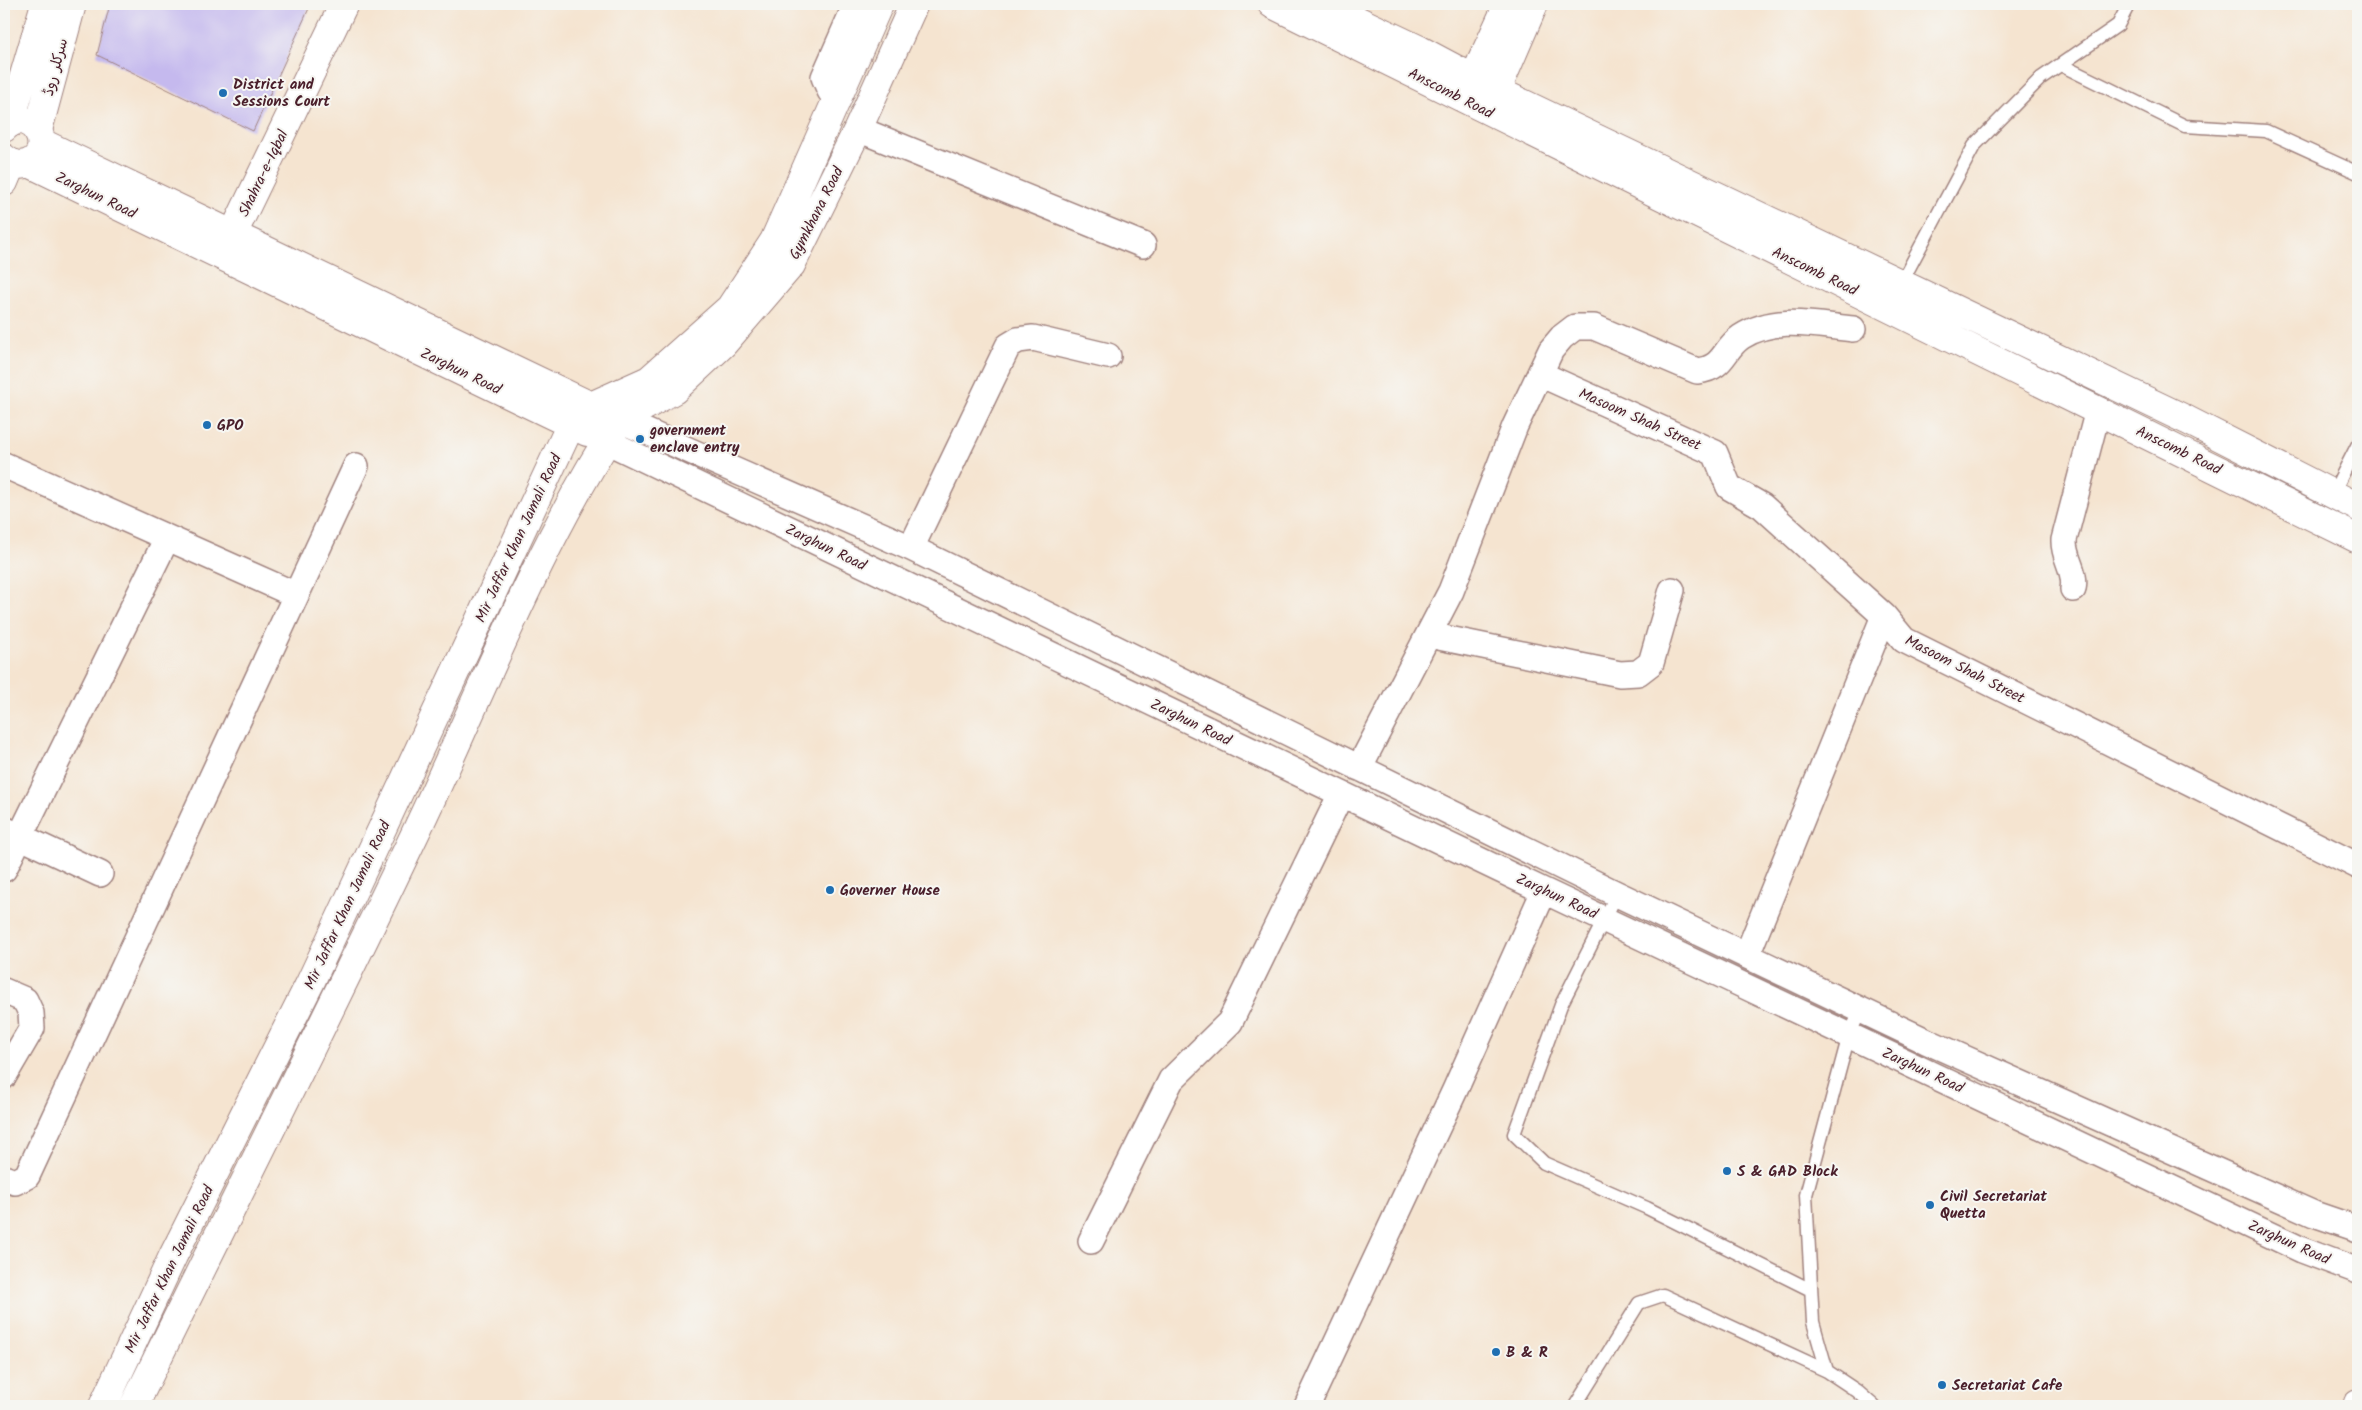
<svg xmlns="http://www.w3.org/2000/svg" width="2362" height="1410" font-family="Kalam,'Playpen Sans Arabic',sans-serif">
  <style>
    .building { fill: #c5b9ee }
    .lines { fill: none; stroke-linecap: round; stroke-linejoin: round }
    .service-casing { stroke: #a0827e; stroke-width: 15 }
    .minor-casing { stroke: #a0827e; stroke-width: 28 }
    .tertiary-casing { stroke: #a0827e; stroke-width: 30 }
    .primary-casing { stroke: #a0827e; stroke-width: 30 }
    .service { stroke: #fff; stroke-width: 12 }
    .minor { stroke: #fff; stroke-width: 25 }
    .tertiary { stroke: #fff; stroke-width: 28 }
    .primary { stroke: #fff; stroke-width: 28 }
    .poi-dot { fill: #1f6fb2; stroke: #f6f6f2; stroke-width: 2 }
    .labels { text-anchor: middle; stroke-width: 4; stroke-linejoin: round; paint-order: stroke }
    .street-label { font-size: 15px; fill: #4a1f2b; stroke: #f6f6f2 }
    .poi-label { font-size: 15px; font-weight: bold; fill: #4a1f2b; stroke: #f6f6f2; text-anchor: start }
  </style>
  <rect width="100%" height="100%" fill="#f6f6f2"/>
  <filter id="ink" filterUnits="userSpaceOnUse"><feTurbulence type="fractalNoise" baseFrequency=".02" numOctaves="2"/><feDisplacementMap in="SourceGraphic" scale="10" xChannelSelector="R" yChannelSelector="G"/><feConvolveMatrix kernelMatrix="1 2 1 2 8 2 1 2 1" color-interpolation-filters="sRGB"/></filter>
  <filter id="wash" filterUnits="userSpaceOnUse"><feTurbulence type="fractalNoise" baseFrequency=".0096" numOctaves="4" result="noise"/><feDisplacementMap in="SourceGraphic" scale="20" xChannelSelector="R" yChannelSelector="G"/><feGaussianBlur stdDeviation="1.12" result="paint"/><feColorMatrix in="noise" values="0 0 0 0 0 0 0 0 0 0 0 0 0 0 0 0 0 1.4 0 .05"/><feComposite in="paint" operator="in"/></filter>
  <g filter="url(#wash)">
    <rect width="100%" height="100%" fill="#f5e4d0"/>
    <g id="blocks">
      <!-- building -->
      <path class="building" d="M110,4h201l-58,127 -156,-76z"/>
    </g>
  </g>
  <g filter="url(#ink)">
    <use href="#blocks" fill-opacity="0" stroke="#a0827e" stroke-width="1"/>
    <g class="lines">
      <!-- service casing -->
      <g class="service-casing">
        <path id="service" d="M2061,65l124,61 81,5 92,42
          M1899,287l75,-141 67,-68 77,-53 11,-21
          M2331,497l27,-53
          M1617,894l-56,111 -47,129 30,29 103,45 164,82
          M1861,1010l-12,25 -43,160 7,127 14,49 30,20 17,15
          M1575,1406l64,-103 24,-8 164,76"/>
      </g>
      <!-- minor casing -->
      <g class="minor-casing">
        <path id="minor" d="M839,93l-9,-2 -6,-14 32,-73
          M858,129l285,116
          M1540,374l175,79 14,34 33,19 122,110 20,24 454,226
          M620,420l291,128 706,346 309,147 388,173 44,15
          M606,441l938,450 758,359 56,21
          M4,465l292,130
          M911,548l97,-202 10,-6 15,-2 75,18
          M2073,589c4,-18 -10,-31 -9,-49l34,-130
          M1429,635l191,39 18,-1 13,-10 21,-73
          M1359,768l92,-177 64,-165 36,-76 11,-13 13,-10h19l103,44c28,-3 25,-21 44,-34 33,-22 74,-12 112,-8
          M4,829l96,45
          M4,869l163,-331
          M1747,955l137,-339
          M4,991l21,9 6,13 1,15 -28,48
          M4,1178l11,4 12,-6 329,-710
          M1091,1241l80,-161 59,-58 111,-228
          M1307,1406l148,-316 89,-199"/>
      </g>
      <!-- tertiary casing -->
      <g class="tertiary-casing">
        <path id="tertiary" d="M1272,4l1086,535
          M1323,4l97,46 77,41 690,329 171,87
          M1466,95l42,-91
          M1489,108l45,-104
          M10,123l35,-119
          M38,130l34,-126
          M4,182l8,-19
          M233,234l111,-230
          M591,406l58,-26 81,-72 44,-67 105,-237
          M620,420l54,-30 50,-47 67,-78 67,-136 56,-125"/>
      </g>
      <!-- primary casing -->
      <g class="primary-casing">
        <path id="primary" d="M4,128c27,-27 56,25 22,36 -9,2 -16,0 -22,-6
          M42,143l578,277c-85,130 -139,276 -206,416 -91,191 -187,380 -280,570
          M29,163l558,269
          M103,1406l70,-150 137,-273 261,-559 20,-18
          M2357,1406l1,-3"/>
      </g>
      <!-- service -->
      <use href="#service" class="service"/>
      <!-- minor -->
      <use href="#minor" class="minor"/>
      <!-- tertiary -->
      <use href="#tertiary" class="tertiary"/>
      <!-- primary -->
      <use href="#primary" class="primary"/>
    </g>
  </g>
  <!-- markers -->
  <g class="poi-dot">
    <circle cx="223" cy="93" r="5"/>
    <circle cx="207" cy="425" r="5"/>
    <circle cx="640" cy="439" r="5"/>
    <circle cx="830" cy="890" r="5"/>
    <circle cx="1727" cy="1171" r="5"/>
    <circle cx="1930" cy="1205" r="5"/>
    <circle cx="1496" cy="1352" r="5"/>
    <circle cx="1942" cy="1385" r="5"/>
  </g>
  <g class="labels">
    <!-- street labels -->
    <g class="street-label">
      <text transform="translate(55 67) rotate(-75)" y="5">سرکلر روڈ</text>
      <text transform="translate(1451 93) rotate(27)" y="5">Anscomb Road</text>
      <text transform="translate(263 173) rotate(-64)" y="5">Shahra-e-Iqbal</text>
      <text transform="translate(96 195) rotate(26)" y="5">Zarghun Road</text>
      <text transform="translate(816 213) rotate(-63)" y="5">Gymkhana Road</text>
      <text transform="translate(1815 271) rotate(26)" y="5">Anscomb Road</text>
      <text transform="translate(461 371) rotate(26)" y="5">Zarghun Road</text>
      <text transform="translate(1640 419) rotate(24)" y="5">Masoom Shah Street</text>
      <text transform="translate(2179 450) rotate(26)" y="5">Anscomb Road</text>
      <text transform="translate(518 538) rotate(-65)" y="5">Mir Jaffar Khan Jamali Road</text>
      <text transform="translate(826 547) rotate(26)" y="5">Zarghun Road</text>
      <text transform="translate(1965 669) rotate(27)" y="5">Masoom Shah Street</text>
      <text transform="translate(1191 722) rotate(26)" y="5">Zarghun Road</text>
      <text transform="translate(1557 896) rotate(25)" y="5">Zarghun Road</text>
      <text transform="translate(347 905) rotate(-65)" y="5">Mir Jaffar Khan Jamali Road</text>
      <text transform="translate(1923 1070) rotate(25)" y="5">Zarghun Road</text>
      <text transform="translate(2289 1242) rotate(24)" y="5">Zarghun Road</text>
      <text transform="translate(169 1269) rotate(-64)" y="5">Mir Jaffar Khan Jamali Road</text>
    </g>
    <!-- poi labels -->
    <g class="poi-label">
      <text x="233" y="89">District and<tspan x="233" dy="17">Sessions Court</tspan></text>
      <text x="217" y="430">GPO</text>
      <text x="650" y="435">government<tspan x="650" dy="17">enclave entry</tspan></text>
      <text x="840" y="895">Governer House</text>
      <text x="1737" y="1176">S &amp; GAD Block</text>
      <text x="1940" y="1201">Civil Secretariat<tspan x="1940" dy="17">Quetta</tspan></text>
      <text x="1506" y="1357">B &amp; R</text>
      <text x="1952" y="1390">Secretariat Cafe</text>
    </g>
  </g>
  <!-- margin -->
  <rect width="2362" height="1410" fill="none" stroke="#f6f6f2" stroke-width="20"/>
</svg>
